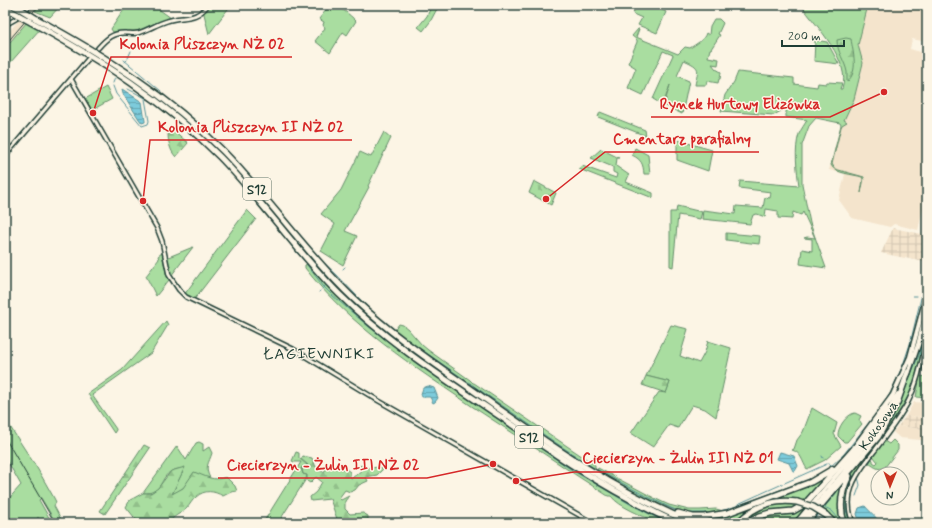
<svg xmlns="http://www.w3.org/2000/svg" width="932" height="528" font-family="Mynerve,sans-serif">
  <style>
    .built { fill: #f4e4cc }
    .industrial { fill: url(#industrial-grid) }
    .green { fill: #a9dda0; stroke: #648d6a }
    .forest { fill: url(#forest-firs); stroke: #648d6a }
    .cemetery { fill: url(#cemetery-stones); stroke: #648d6a }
    .water { fill: url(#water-rules); stroke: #579298 }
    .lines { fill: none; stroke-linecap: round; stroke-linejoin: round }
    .stream { stroke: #579298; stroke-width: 1 }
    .minor-casing { stroke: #1f3d34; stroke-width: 6 }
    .major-casing { stroke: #1f3d34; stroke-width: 7 }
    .highway-casing { stroke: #1f3d34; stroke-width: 8 }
    .minor { stroke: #fcf5e5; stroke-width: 3 }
    .major { stroke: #fcf5e5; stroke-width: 4 }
    .highway { stroke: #fcf5e5; stroke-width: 5 }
    .rail { stroke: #1f3d34; stroke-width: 1 }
    .highway-bridge-casing { stroke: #1f3d34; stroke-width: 8; stroke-linecap: butt }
    .highway-bridge { stroke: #fcf5e5; stroke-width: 5 }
    .labels { text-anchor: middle; stroke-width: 3; stroke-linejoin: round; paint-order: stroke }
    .shield { fill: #fcf5e5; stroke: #617469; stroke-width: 1 }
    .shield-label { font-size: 13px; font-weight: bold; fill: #1f3d34 }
    .street-label { font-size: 14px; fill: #1f3d34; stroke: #fcf5e5 }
    .quarter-label { font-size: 16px; letter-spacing: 1px; fill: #1f3d34; stroke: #fcf5e5 }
    .leader { fill: none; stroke: #d62828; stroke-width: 1.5 }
    .callout-dot { fill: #d62828; stroke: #fcf5e5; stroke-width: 1.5 }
    .callout-label { font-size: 15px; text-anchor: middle; font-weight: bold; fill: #d62828; stroke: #fcf5e5; stroke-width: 3; stroke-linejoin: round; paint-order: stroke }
  </style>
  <defs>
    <pattern id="industrial-grid" width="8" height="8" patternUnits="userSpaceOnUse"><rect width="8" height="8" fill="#f4e4cc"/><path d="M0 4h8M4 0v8" fill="none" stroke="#d1c4b0"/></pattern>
    <pattern id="forest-firs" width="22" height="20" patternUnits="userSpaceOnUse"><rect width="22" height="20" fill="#a9dda0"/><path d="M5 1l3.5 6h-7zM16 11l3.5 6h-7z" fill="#91bf8a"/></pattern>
    <pattern id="cemetery-stones" width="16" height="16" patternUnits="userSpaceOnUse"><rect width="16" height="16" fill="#a9dda0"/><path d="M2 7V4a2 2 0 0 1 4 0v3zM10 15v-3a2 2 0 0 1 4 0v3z" fill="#91bf8a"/></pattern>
    <pattern id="water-rules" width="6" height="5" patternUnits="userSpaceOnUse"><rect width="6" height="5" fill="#7dcbdb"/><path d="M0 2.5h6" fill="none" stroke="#66a6b2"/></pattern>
  </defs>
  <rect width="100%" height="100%" fill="#fcf5e5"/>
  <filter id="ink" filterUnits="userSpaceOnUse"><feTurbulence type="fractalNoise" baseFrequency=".025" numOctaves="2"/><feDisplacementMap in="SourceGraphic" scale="8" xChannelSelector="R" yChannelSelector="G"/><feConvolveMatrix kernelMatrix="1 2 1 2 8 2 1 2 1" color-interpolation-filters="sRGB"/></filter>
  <g filter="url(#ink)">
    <!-- built -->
    <path class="built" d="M32,5h9l-36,43v-12z
      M868,5h59v37l-15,-3 -2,10 17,5v138l-9,38 -24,-6 -4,3 -38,-9 -13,-18 6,-26 -16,-4 12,-46 8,-13 11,-33 3,-15 -5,-18z
      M914,402l12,1 -2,14 -18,-1z
      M898,426l24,3 -2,11 -20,-2 -7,-6z"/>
    <!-- industrial -->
    <path class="industrial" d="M893,228l34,7v14l-3,13 -43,-9z
      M926,403h1v38l-7,-1 2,-11 -24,-3 8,-10 18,1z"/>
    <!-- green -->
    <path class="green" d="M41,5h20l-11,12 -15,-6z
      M127,5h26l18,13 -33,13 -25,1 -2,-3z
      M206,5h25l-22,29 -6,-24z
      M330,5c9,0 20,10 26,16l-9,14 -4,-3 -13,21 -15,-12 10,-13 -2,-3 1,-3 -5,-3z
      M432,5h7l-9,17 -7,9 -5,-4 9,-11z
      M636,5h16l14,7 -9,21 -19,-8 4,-7 -9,-4z
      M801,5h67l-10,40 5,18 -9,36 -10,21 3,2 -5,3 -1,2 -9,37 3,5 29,8v1l-3,15 2,-14 -1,-2c-9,-3 -27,-3 -31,-12l10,-40 -1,-2 -24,-5 -7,8 -7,19v39l8,39 16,45 -26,-4 2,-15 10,2v-12l-8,-1 3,-1 8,1 -12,-26 -2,3 -8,-3 -1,7 -14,-1v-7l-12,-2 -1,8 -8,-3 -4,1 -3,9 -48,-5 1,-9 32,4 1,-8 27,2 2,-11 5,1 1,-6 -32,-4 1,-7 59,5c-2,-16 -5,-36 0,-52 2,-5 6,-10 8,-14l-21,-3v-9l-12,7 -53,-4 4,-16 9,-13 4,-10 56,6v6l23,3 1,-4 8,1 1,-2 15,1 -2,6h2c10,-27 -26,-63 -41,-84z
      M714,19h5l4,4 -5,11 2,1 -9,14h-1l-2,8 11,2 -1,6 -6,-1 4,5 5,3 -1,7h-1l-1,4 -11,-2 -1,4h-11c3,-16 7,-17 -11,-25l-7,16 12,5 -7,33 -18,-9 6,-20 -7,20 -10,-6 20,-44 -10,-4 -20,44 -15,-7 8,-20 -8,-5 9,-21v-2l-5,-4 6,-7h1l-3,8 42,17 7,-7 5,1c6,-4 14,-8 16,-15l3,2 1,-9z
      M27,22l13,7 -30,34 -5,-2 3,-8 -3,-5z
      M815,40l12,2 12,22 -25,-3z
      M106,87l6,12 -20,11 -7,-11z
      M600,112l45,18 1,6 -48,-19z
      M384,132l7,6 -23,48 1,1 -24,44 12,5 -14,29 -22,-14 14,-27 -14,-10 20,-24 19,-38 11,5z
      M677,140l35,10 -4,21 -31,-11z
      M635,148l13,7 2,19h-6c-1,-10 -2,-14 -12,-19z
      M601,149l18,9h-2l-1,8 13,9 -3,7 27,11v5l-74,-29 3,-3 34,12 1,-4 -4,-2v-5l-22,-9z
      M677,206l25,6 -2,7 -22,-4 -5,52 -3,-1v-54h6z
      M247,210l9,9 -63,82 -9,-6z
      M726,233l34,3 -1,8 -33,-4z
      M193,247l-22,29 -5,-18z
      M162,253l4,20 3,7 -13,16 -10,-20 13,-17 -1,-3z
      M308,264l49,51 11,9v2c48,34 96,69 144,102 51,36 102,70 159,95h-6l-8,-4 -2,3c-13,-7 -36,-15 -44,-26h-3c-45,-29 -90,-60 -135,-89 -60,-41 -123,-81 -168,-139v-3z
      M364,310c74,56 147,115 227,163 31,19 64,34 97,50h-4l-50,-23 -61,-36 -163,-111 -49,-40z
      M927,319v13l-15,58 -17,28 -2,5c-7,10 -14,20 -22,30 -16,22 -31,41 -19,70h-6l-3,-25 7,-21 27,-35 20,-34 22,-57z
      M166,321l2,4 -17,28 -59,42 24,34v1l-2,3 -26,-39 34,-24z
      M399,324l4,1 5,4 14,16 6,5 42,30 3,3h1l121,82v4l-5,-2 -75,-50 -121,-86z
      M671,325l17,4 -8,27 19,7 6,-11 3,-11 23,7 -15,69 -11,-8 -13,-4 -14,23 -9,-3 -16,22 -22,-14 28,-41 7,1 4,-11 -24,-6z
      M920,376l7,1v21l-11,-1z
      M812,408l25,15 -3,11 7,12 -16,14 -18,9c-5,-7 -5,-16 -15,-19l2,-1 3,-9 6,-8z
      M855,413l6,3 -2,4 3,4 -15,18h-3l-6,-6c-1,-8 9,-22 17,-23z
      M5,419l32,49 17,30 2,4 -2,4 9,17h-7l-15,-25 -2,2 13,23h-10l-4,-6 -4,6h-29v-20l16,-18 -16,-28z
      M893,440l5,5v5l-13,17c-6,4 -10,0 -15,-3l-1,-3 2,-3 2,2v2l3,2 2,-2 -5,-6 11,-15 5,3z
      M199,442l4,2v7l6,-4 3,6c-3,10 -8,14 -2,25l-27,10 -11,7 12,-27c-4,1 -9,1 -12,3 -13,6 -8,23 -29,22l34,-47 9,14 10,-17z
      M296,452l3,1v5l8,7 -1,2 -5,1 2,6 4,1 -1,4 -28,44h-15l38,-61h-7l-2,-1z
      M598,468l58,31 13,6 20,5h11l16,-1 7,2c-31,17 -96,-23 -124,-38l-2,-2z
      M832,471l-27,31 -5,-2 -31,2 -33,21h-36l-12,-5 20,1z
      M836,473l-43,50h-44l15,-7 27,-3 14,-6z
      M846,479l-4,44h-5l-15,-13z
      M784,503l18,2 -54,16 -4,2h-4c15,-13 23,-18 44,-20z"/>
    <!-- forest -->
    <path class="forest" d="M846,38l5,1c2,14 8,32 -4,43 0,-3 0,-7 0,-10 -2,-11 -10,-20 -10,-32z
      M172,129l16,14 -12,14c-6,-6 -8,-16 -8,-24z
      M646,376l24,6 -4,11 -24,-8z
      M144,445l6,3 -45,66 -5,-3z
      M303,456l9,2c3,7 5,13 12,14l3,-5 19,2 4,3v5l2,1 10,-8 -3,-3 2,-2 8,3 12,-1 2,2 -6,6 -11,2 2,4 -9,4 -4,5 -5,2 -5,-2 -6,8 2,2 8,-4 -4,5v8l5,5 13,-1 5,3v5l-5,1 -6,-3 -4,2v2h-18l2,-4 -7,-20 -19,2 -1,-4 6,-5 6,-10 -6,-5 -6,6 -3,-2v-6l-4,-1 -1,-6h5l1,-3 -7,-6z
      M185,467l-13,27 11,-6 11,-16c11,4 20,10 32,5l9,9 2,5 -6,1 -8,4c-9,-5 -18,-7 -27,1 -4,3 -6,8 -10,12 -6,5 -13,7 -17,14l-31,-1 -12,-15 4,-7 4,-2 9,-5h8l7,-5 13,-17z"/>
    <!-- cemetery -->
    <path class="cemetery" d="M534,181l22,12 -5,12 -22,-12z"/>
    <!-- water -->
    <path class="water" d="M122,89l20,13 3,19v1l-3,1 -3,-4 -16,-25z
      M428,386l6,2 4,10 -3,4 -2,1 -3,-6h-8l-1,-3 2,-6z
      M780,452l14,4 4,10 -3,5h-2l-4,-8 -12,-4z
      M865,506c4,5 13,12 14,17h-19l-3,-9 2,-6z"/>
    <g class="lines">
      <!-- stream -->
      <path class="stream" d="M5,15l5,2
        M128,58l3,-7
        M124,60l37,31
        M125,62l2,-2
        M113,83l2,-5
        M113,86l3,8 26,32 6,-2 1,-3 -4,-22
        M128,89l27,14 15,12
        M173,117l18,16 44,44 70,85
        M322,261l15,14 34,36 25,21
        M307,265l17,22 8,8 36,31 48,37 156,107 58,34 37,19
        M343,269l2,-2
        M322,289l3,-3
        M319,292l1,-1
        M913,296h3
        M920,297l2,1
        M399,334l157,109 38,25
        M822,456l1,2
        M870,462l1,-3
        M828,463l5,3
        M598,470l44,24 35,17
        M856,496l4,-11 -2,-8
        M738,504l91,-41
        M825,507l7,4 6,7
        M822,510l15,-18
        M798,511l7,-4
        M716,512l12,-3 85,-31 16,-10 15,-14 38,-48 9,-14 12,-27 7,-21 11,-46
        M688,513h23
        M817,516l10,7
        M813,521l6,-7
        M734,523l8,-9 15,-9
        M742,523l16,-9 12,-3
        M792,523l13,-14
        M850,523l-4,-13v-8l4,-20 43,-64 26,-63 8,-29"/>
      <!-- minor casing -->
      <g class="minor-casing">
        <path id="minor" d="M25,12l4,-7
          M5,25l16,-9
          M98,48c8,-9 15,-16 28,-15 4,0 8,1 12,0 10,-3 19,-9 29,-12 16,-6 28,1 41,-16
          M71,79l86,149 5,13 7,34 10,15 7,7 107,52 86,52 214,122
          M5,156l83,-97
          M853,523c-12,-31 5,-51 23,-74 11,-15 22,-29 31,-45 11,-21 15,-44 20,-67"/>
      </g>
      <!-- major casing -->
      <g class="major-casing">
        <path id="major" d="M908,374l10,-29 9,-35
          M891,399l19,-42 17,-63
          M796,523l65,-77 25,-38
          M801,523c35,-41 72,-81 97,-129"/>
      </g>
      <!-- highway casing -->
      <g class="highway-casing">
        <path id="highway" d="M12,5l10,5
          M5,8l13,7
          M35,18c68,37 133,77 188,133 46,47 83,102 131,148 39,37 83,66 127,97 67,48 135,96 212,127
          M31,22c71,39 132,77 189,135 42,43 76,94 119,137 48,48 106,85 162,123 42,29 84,58 129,82 16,9 32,18 49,24
          M678,513l15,4h11l24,-4 83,-31 22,-13
          M826,515l8,8
          M738,523c15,-17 36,-24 59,-21
          M747,523l13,-7 10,-3 23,-2 12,-7 48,-54 39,-53
          M806,523l72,-86 19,-34 11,-31
          M844,523c-5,-17 -3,-32 5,-47"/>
      </g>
      <!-- minor -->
      <use href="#minor" class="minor"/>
      <!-- major -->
      <use href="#major" class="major"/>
      <!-- highway -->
      <use href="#highway" class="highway"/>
      <!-- rail -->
      <path class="rail" d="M5,45l34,-40
        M5,438l50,85"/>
      <!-- highway-bridge casing -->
      <g class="highway-bridge-casing">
        <path id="highway-bridge" d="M22,10l13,8
          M18,15l13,7
          M797,502l16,5 13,8"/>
      </g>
      <!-- highway-bridge -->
      <use href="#highway-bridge" class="highway-bridge"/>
    </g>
  </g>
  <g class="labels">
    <!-- shield labels -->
    <g class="shield">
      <rect x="243" y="178" width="28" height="22" rx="3"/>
      <rect x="515" y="426" width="28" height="22" rx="3"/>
    </g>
    <g class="shield-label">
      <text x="257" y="194">S12</text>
      <text x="529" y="442">S12</text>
    </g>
    <!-- street labels -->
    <g class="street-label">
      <text transform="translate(878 425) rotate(-55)" y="5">Kokosowa</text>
    </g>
    <!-- quarter labels -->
    <g class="quarter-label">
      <text x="319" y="359">ŁAGIEWNIKI</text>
    </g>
  </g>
  <!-- callouts -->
  <path class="leader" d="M93 113L111 57H292M884 92L830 117H651M143 201L150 140H352M546 199L605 152H759M516 481L574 472H781M493 464L427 478H218"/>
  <g class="callout-dot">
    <circle cx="93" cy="113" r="4"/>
    <circle cx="884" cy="92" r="4"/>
    <circle cx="143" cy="201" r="4"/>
    <circle cx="546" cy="199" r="4"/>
    <circle cx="516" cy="481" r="4"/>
    <circle cx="493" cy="464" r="4"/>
  </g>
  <g class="callout-label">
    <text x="202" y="49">Kolonia Pliszczyn NŻ 02</text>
    <text x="740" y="109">Rynek Hurtowy Elizówka</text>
    <text x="251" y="132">Kolonia Pliszczyn II NŻ 02</text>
    <text x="682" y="144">Cmentarz parafialny</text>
    <text x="678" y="463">Ciecierzyn - Żulin III NŻ 01</text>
    <text x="323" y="470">Ciecierzyn - Żulin III NŻ 02</text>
  </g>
  <!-- margin -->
  <rect width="932" height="528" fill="none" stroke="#fcf5e5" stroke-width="20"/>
  <rect x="10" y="10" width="912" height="508" fill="none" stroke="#1f3d34" stroke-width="1.5" filter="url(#ink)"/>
  <!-- north arrow -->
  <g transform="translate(890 486) rotate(181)"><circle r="19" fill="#fcf5e5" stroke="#a4ab9e"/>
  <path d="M0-3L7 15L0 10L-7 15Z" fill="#c8321e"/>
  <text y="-6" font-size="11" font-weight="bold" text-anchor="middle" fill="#1f3d34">N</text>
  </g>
  <!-- scale -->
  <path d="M782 40v6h62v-6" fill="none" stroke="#1f3d34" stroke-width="2"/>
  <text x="788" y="40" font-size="12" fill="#1f3d34" stroke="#fcf5e5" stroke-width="3" paint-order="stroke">200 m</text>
</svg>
